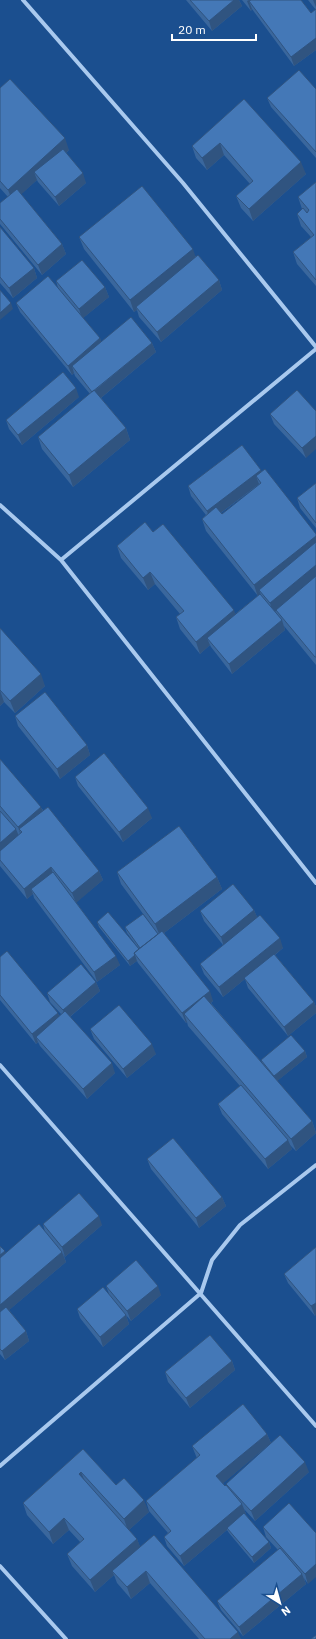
<svg xmlns="http://www.w3.org/2000/svg" width="316" height="1639" font-family="'IBM Plex Sans',sans-serif">
  <style>
    .lines { fill: none; stroke-linecap: round; stroke-linejoin: round }
    .minor { stroke: #a9c9ee; stroke-width: 4 }
    .wall { fill: #3a679d; fill-rule: evenodd }
    .shaded-wall { fill: #305480 }
    .building { fill: #4478b7; stroke: #305480 }
  </style>
  <rect width="100%" height="100%" fill="#1b4f8f"/>
  <g class="lines">
    <!-- minor -->
    <path class="minor" d="M23,0l160,183 133,164
      M0,505l61,55 255,323
      M61,560l255,-211
      M0,1065l316,361
      M0,1466l201,-173 11,-33 28,-35 76,-60
      M0,1566l66,73"/>
  </g>
  <!-- wall -->
  <path class="wall" d="M186,0h53l3,6 -30,25z
    M242,0h59l10,13 5,-3 -8,-10h8v50l-22,16 -42,-57 -1,2z
    M0,88l69,62 -3,3 20,30 -27,23 -21,-24 -1,-2 -16,14 41,50 4,10 -24,21 -42,-51v-21l8,-6 -8,-9z
    M316,89v69l-45,-51 -4,-9z
    M244,99l62,75 -53,47 -12,-13 -5,-12 14,-12 -26,-29 -17,15 -11,-12 -4,-12z
    M316,182v104l-19,-22 -4,-12 18,-15 -10,-11 -4,-12 5,-5 -4,-12z
    M0,227l34,41 3,10 -24,20 -13,-15z
    M79,237l117,19 23,24 3,10 -61,52 -22,-25 -2,-7 -3,2 -50,-63z
    M56,281l49,6 4,10 -26,21 17,20 1,4 51,1 4,9 -55,46 25,30 4,12 -57,47 -31,-38 -4,-12 52,-43 -15,-18 -1,-3 -2,2 -52,-63 -4,-9 42,-15z
    M79,397l-57,48 -13,-16 -3,-9z
    M316,411l-10,47 -32,-34 -4,-10z
    M262,471l54,63v131l-32,-39 1,4 -53,44 -21,-27 -1,-2 -10,9 -20,-25 -4,-12 4,-3 -25,-30 -7,6 -27,-32 -4,-12 36,-14 82,82 23,-18 -52,-65 -4,-12 4,-4 -15,-19 -3,-10zM257,486l-35,28 -1,-1z
    M316,483v45l-16,-20 -3,-10z
    M0,628l45,58 -30,27 -11,-11 -4,4z
    M15,716l72,29 3,10 -30,24 -42,-53z
    M0,759l43,51 56,61 4,9 -27,22 44,63 -23,17 -63,-84 -1,-4 -6,5 -27,-33z
    M75,777l77,41 -29,24 -45,-56z
    M117,872l100,5 5,12 -58,44 49,68 -2,2 51,60 -1,-3 44,-9 2,6 -30,24 35,40 4,12 -20,18 -7,-7 3,5 -24,20 -46,-55 -4,-10 22,-18 -52,-60 -1,-4 -1,1 -48,-60 -1,-2 -7,5 -31,-39 -2,-5 42,27 -12,-16 -2,-6 33,7 -37,-50z
    M254,910l3,7 26,31 -8,7 39,47 2,5v6l-28,23 -40,-48 -3,-9 -22,18 -19,-23 -4,-10 23,-19 -19,-24 -4,-10z
    M0,957l60,59 1,-2 -11,-12 -3,-9 49,-11 4,9 -30,26 45,56 -28,26 -47,-53 -2,-4 -2,2 -36,-44z
    M90,1029l66,25 -29,24 -33,-39z
    M147,1159l75,38 4,9 -27,22 -48,-59z
    M43,1224l59,1 -37,32 -2,-4 3,9 -57,48 17,21 3,10 -24,19 -5,-6v-108l5,7 40,-21z
    M316,1247l-1,69 -27,-33 -4,-9z
    M106,1286l55,9 -30,26 -5,-6 3,9 -26,23 -23,-29 -3,-9 32,-15z
    M232,1361l3,9 -45,38 -22,-26 -3,-10z
    M267,1434l4,9 -48,40 2,3h2l-1,-2 83,-12 -54,49 -11,-12 2,5h-1l24,28 2,6 -17,15 -25,-30 -2,-3 -43,36 -17,-20 -3,-9 4,-4 -19,-22 -3,-10 51,-43 -1,-2 -4,-10z
    M83,1449l33,36 33,27 -20,18 8,9 3,8 101,92h-42l-49,-56 -19,16 -14,-16 -3,-8 -19,17 -23,-26 -5,-12 14,-11 -12,-13 -16,14 -26,-29 -4,-12z
    M289,1503l19,81 -4,-6 2,6 -63,52 -22,-26 -4,-9 61,-51 -12,-13 -3,-10z"/>
  <!-- shaded-wall -->
  <path class="shaded-wall" d="M234,0h5l3,6 -30,25 -3,-10z
    M249,0h15l-15,1 3,8 -1,2 -4,-10z
    M313,0h3v7z
    M316,38v12l-22,16 -3,-9z
    M65,138l4,12 -30,28 -5,-6 3,8 -24,22 -5,-12z
    M220,143l4,12 -17,15 -5,-12z
    M301,162l5,12 -53,47 -4,-12z
    M83,173l3,10 -27,23 -4,-9z
    M62,244l4,10 -24,21 -4,-10z
    M193,249l4,12 -61,46 1,3 -3,2 -4,-12z
    M34,268l3,10 -24,20 -4,-10z
    M219,280l3,10 -61,52 -4,-10z
    M105,287l4,10 -27,22 -3,-10z
    M11,303l2,6 -13,11v-7z
    M100,338l4,10 -32,18 2,7 -2,2 -4,-9z
    M152,343l4,9 -60,50 -3,-10z
    M76,388l3,9 -57,48 -4,-10z
    M126,428l4,12 -57,47 -4,-12z
    M316,436v13l-10,9 -4,-10z
    M261,470l4,10 -9,-4 3,8 -49,37 -3,-10z
    M316,536v15l-57,39 2,5 -3,2 -4,-12z
    M316,565v13l-40,32v1l-3,2 -3,-10z
    M150,572l5,12 -7,6 -5,-12z
    M234,610l4,12 -31,16 3,7 -10,9 -4,-12z
    M282,620l3,10 -53,44 -3,-10z
    M41,674l4,12 -30,27 -5,-12z
    M0,690l4,12 -4,4z
    M87,745l3,10 -30,24 -3,-10z
    M41,807l4,9 -23,16 -3,-3 3,7h-1l-3,-9z
    M148,808l4,10 -29,24 -4,-10z
    M16,829l4,10 -20,17v-13z
    M51,867l3,10 -23,12 2,5 -6,5 -3,-10z
    M99,871l4,9 -27,23 -4,-10z
    M217,877l5,12 -62,47 -5,-12z
    M254,910l4,9 -34,28 -3,-10z
    M280,938l3,10 -60,49 -4,-10z
    M135,955l2,6 -7,5 -2,-5z
    M116,956l4,9 -23,17 -3,-10z
    M96,982l4,9 -34,29 -3,-10z
    M210,991l3,10 -23,19 -6,-6 3,8 -1,1 -4,-10z
    M314,1002l2,5v6l-28,23 -4,-9z
    M58,1013l4,9 -26,15 2,5 -2,2 -4,-10z
    M152,1044l4,10 -29,24 -4,-9z
    M305,1051l2,6 -31,25 -2,-6z
    M112,1063l3,10 -28,26 -4,-10z
    M312,1121l4,12 -20,18 -5,-12z
    M288,1140l4,9 -24,20 -3,-10z
    M222,1197l4,9 -27,22 -3,-10z
    M99,1216l3,9 -37,32 -3,-10z
    M5,1251l3,10 -8,7v-13z
    M62,1252l4,10 -65,55 -1,-3v-9z
    M158,1286l3,9 -30,26 -4,-10z
    M316,1303v12l-1,1 -4,-10z
    M126,1315l3,9 -26,23 -3,-10z
    M26,1331l3,10 -24,19 -3,-9z
    M232,1361l3,9 -45,38 -4,-10z
    M267,1434l4,9 -51,43 -4,-10z
    M305,1462l4,10 -54,49 -4,-10z
    M81,1472l5,12 -7,-10z
    M144,1500l5,12 -21,19 -4,-12z
    M242,1504l4,10 -18,15 -1,-1v2l-43,36 -4,-10z
    M64,1518l5,12 -16,14 -4,-12z
    M137,1539l5,12 -30,20 2,4 -19,17 -5,-12z
    M269,1542l2,6 -17,15 -2,-6z
    M316,1564v13l-8,7 -3,-10z
    M146,1571l4,12 -19,16 -4,-12z
    M302,1574l4,10 -63,52 -4,-9z
    M238,1632l3,7h-11z"/>
  <!-- building -->
  <path class="building" d="M190,0h44l-25,21z
    M251,0h50l10,13 5,-4v29l-25,19 -42,-56z
    M299,70l17,19v63l-49,-54z
    M10,79l55,59 -57,52 -8,-9v-93z
    M244,99l57,63 -52,47 -13,-13 17,-15 -33,-38 -18,15 -10,-12z
    M63,149l20,24 -28,24 -21,-25z
    M316,182v98l-23,-28 21,-17 -17,-21 6,-6 4,5 2,-3 -11,-13z
    M142,186l51,63 -63,51 -51,-63z
    M17,189l45,55 -24,21 -38,-46v-16z
    M0,227l34,41 -25,20 -9,-11z
    M198,255l21,25 -62,52 -21,-25z
    M82,260l23,27 -26,22 -23,-28z
    M48,276l52,62 -32,28 -52,-63z
    M0,290l11,13 -11,10z
    M131,317l21,26 -60,49 -20,-26z
    M63,372l13,16 -58,47 -12,-15z
    M94,390l32,38 -57,47 -31,-38z
    M297,390l19,21v25l-14,12 -32,-34z
    M242,445l19,25 -54,41 -19,-25z
    M265,469l51,65v2l-62,49 -52,-66 14,-12 6,7 39,-31 -5,-7z
    M316,483v40l-19,-25z
    M145,522l8,10 10,-8 71,86 -38,32 -20,-25 8,-6 -34,-39 -7,6 -26,-32z
    M316,542v23l-46,38 -11,-13z
    M316,576v81h-1l-39,-47z
    M260,594l22,26 -53,44 -22,-26z
    M0,628l41,46 -31,27 -10,-11z
    M45,692l42,53 -30,24 -42,-53z
    M104,753l44,55 -29,24 -44,-55z
    M0,759l41,48 -23,20 -18,-21z
    M48,807l51,64 -27,22 -21,-26 -27,22 -24,-29v-9l22,-19 -3,-3z
    M0,811l16,18 -16,14z
    M179,826l38,51 -62,47 -38,-52z
    M53,872l63,84 -22,16 -63,-83z
    M233,884l21,26 -33,27 -21,-26z
    M108,912l31,37 -5,4 1,2 -7,6 -31,-39z
    M143,914l15,20 -18,14 -15,-21z
    M260,915l20,23 -61,49 -19,-23z
    M162,931l48,60 -28,22 -48,-60z
    M7,951l51,62 -26,21 -32,-39v-38z
    M274,954l40,48 -30,25 -40,-49z
    M81,964l15,18 -33,28 -16,-17z
    M204,996l108,125 -21,18 -107,-125z
    M119,1005l33,39 -29,25 -33,-40z
    M65,1011l47,52 -29,26 -47,-52z
    M291,1035l14,16 -31,25 -13,-16z
    M241,1085l47,55 -23,19 -47,-55z
    M173,1138l49,59 -26,21 -49,-59z
    M79,1193l20,23 -37,31 -19,-23z
    M39,1224l23,28 -62,53v-47z
    M0,1246l5,5 -5,4z
    M316,1247v56l-5,3 -27,-32z
    M136,1260l22,26 -31,25 -21,-25z
    M103,1287l23,28 -26,22 -23,-28z
    M6,1307l20,24 -24,20 -2,-2v-37z
    M210,1335l22,26 -46,37 -21,-26z
    M243,1404l24,30 -51,42 9,10 1,-1 16,19 -62,52 -16,-19 7,-6 -25,-30 54,-46 -8,-9z
    M280,1435l25,27 -54,49 -25,-27z
    M83,1449l33,36 8,-7 20,22 -20,19 -43,-47 -2,2 58,65 -47,41 -23,-26 17,-15 -20,-21 -15,14 -26,-29z
    M289,1503l27,30v31l-11,10 -42,-47z
    M244,1513l25,29 -17,15 -25,-29z
    M154,1535l84,97 -8,7h-25l-59,-68 -19,16 -15,-16z
    M280,1548l22,26 -63,53 -22,-26z
    M316,1635v4h-5z"/>
  <!-- north arrow -->
  <g transform="translate(280 1603) rotate(143)" stroke="#1b4f8f" stroke-width="3" paint-order="stroke">
  <path d="M0-3L7 15L0 10L-7 15Z" fill="#ffffff"/>
  <text y="-6" font-size="11" font-weight="bold" text-anchor="middle" fill="#ffffff">N</text>
  </g>
  <!-- scale -->
  <path d="M172 34v6h84v-6" fill="none" stroke="#ffffff" stroke-width="2"/>
  <text x="178" y="34" font-size="12" fill="#ffffff" stroke="#1b4f8f" stroke-width="3" paint-order="stroke">20 m</text>
</svg>
